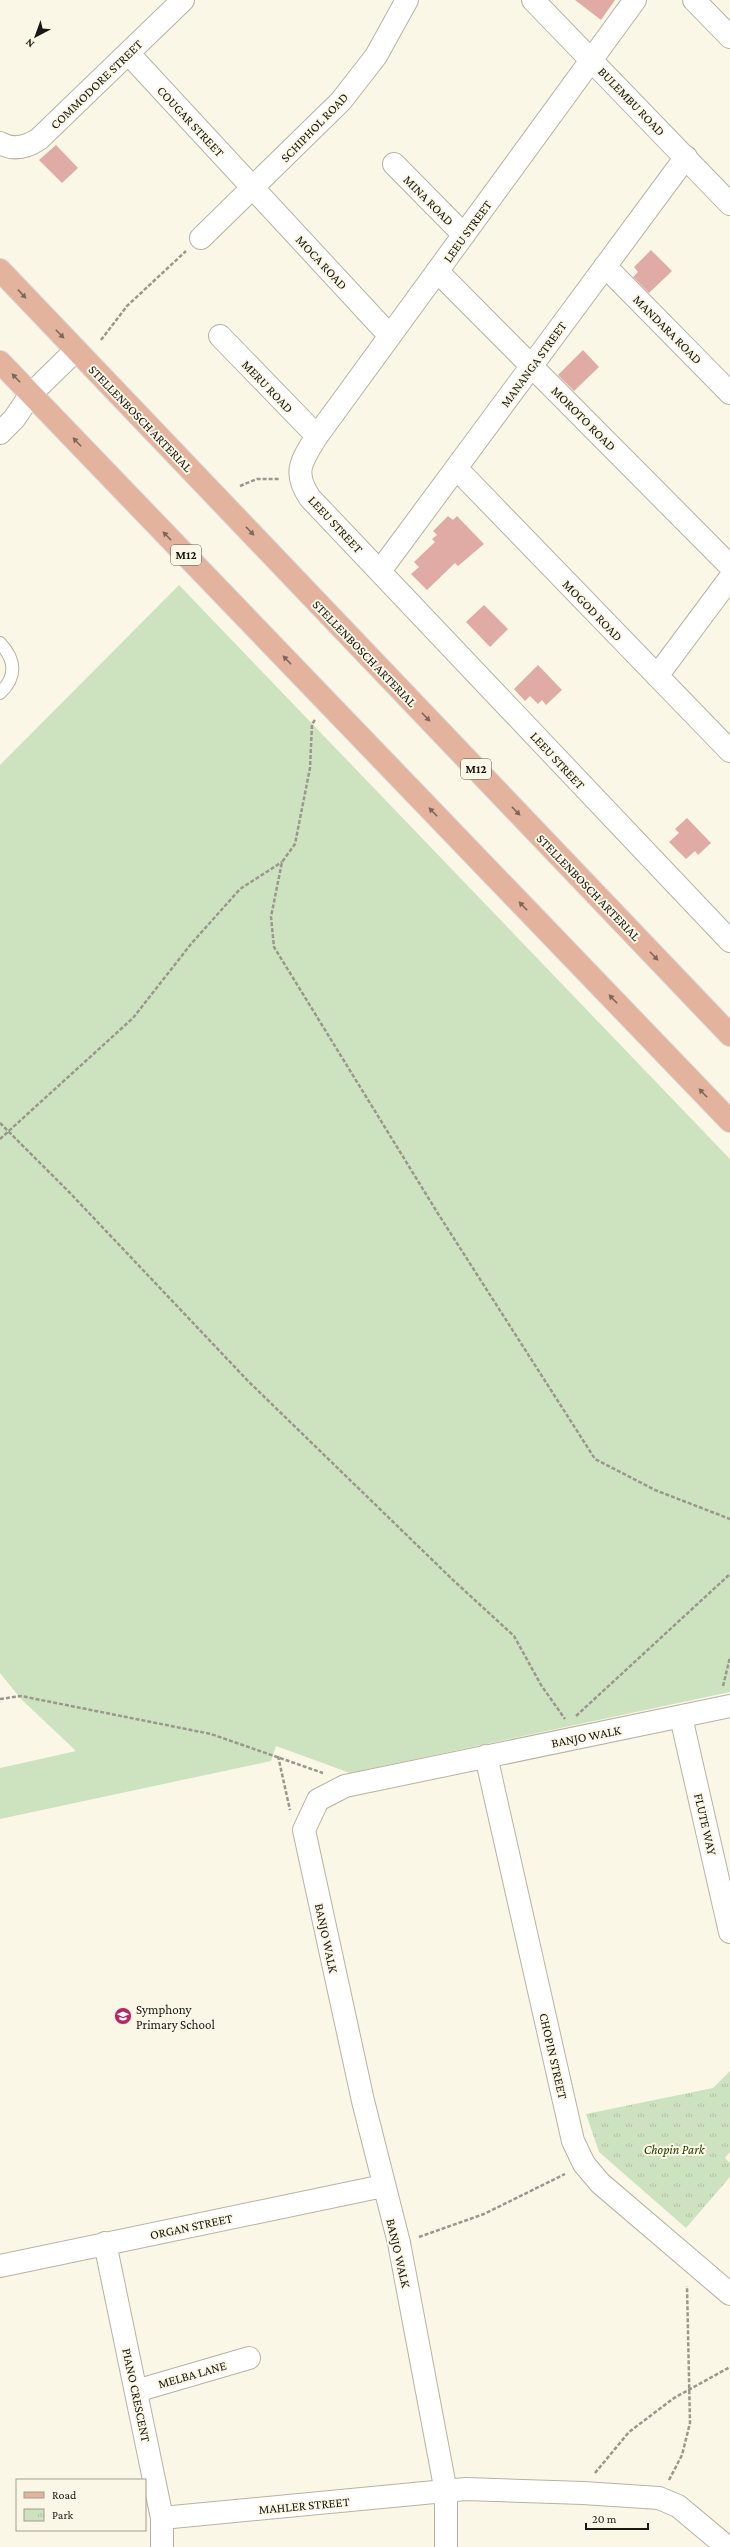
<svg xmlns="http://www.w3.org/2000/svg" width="730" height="2547" font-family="'Crimson Pro',serif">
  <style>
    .grass { fill: #cde3c0 }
    .park { fill: url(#park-tufts) }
    .building { fill: #e0aba5 }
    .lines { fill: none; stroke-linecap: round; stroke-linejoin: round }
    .service-casing { stroke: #b7b3a4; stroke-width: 14 }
    .minor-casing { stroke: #b7b3a4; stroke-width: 24 }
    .primary-casing { stroke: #dadad9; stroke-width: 24 }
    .path { stroke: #9a978b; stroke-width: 2.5; stroke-dasharray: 4 2; stroke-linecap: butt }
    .service { stroke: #fff; stroke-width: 12 }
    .minor { stroke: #fff; stroke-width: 22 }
    .primary { stroke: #e3b39e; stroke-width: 22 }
    .oneway { fill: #7e6658 }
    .labels { text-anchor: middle; stroke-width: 4; stroke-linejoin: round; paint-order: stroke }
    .shield { fill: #fbf7e7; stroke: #5d5b52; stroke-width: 1 }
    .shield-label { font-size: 12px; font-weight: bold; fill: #191812 }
    .street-label { font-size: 13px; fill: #191812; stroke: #fbf7e7 }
    .poi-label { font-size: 13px; fill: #191812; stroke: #fbf7e7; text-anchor: start }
    .park-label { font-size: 13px; font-style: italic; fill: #1f3e00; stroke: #fbf7e7 }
  </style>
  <defs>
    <pattern id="park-tufts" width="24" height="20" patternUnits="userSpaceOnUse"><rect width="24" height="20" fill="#cde3c0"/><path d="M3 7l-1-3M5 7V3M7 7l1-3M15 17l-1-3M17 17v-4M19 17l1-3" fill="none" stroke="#afc2a4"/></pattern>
  </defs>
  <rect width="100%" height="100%" fill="#fbf7e7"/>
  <!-- grass -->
  <path class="grass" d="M179,585l551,574v533l-380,81 -74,-27 -5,15 -271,58v-51l76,-17 -55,-52 -21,-26v-908z"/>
  <!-- park -->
  <path class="park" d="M730,2071v81l-5,6 5,5v14l-44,51 -87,-76 -13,-38 127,-26z"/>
  <!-- building -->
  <path class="building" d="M575,0h40l-14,20z
    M56,145l22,23 -16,15 -23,-23z
    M651,250l21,21 -23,22 -16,-16 5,-5 -4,-5z
    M583,350l16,17 -25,24 -16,-16z
    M448,516l5,4 4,-4 27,28 -26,22 -3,-3 -28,27 -16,-16 8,-7 -5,-5 21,-20 -3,-3 5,-4 -4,-4z
    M484,605l24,24 -18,18 -24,-25z
    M538,665l24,25 -16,15 -4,-5 -4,4 -8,-8 -5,5 -11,-12z
    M687,818l24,25 -13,12 -3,-4 -9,8 -17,-17 10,-9 -4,-4z"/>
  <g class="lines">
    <!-- service casing -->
    <g class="service-casing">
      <path id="service" d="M0,643c16,17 17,34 0,50"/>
    </g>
    <!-- minor casing -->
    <g class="minor-casing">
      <path id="minor" d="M533,0l197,204
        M635,0l-318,436c-15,24 -25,36 -7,62l420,443
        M694,0l36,37
        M128,53l262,283
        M0,143c14,8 27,4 39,-4l144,-139
        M394,164l70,71
        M201,238l140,-137 35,-45 31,-56
        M605,266l125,127
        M437,271l293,295
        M220,336l97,100
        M0,433l14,-14 17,-25 45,-44
        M456,468l274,283
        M380,571l306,-414
        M657,676l73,-98
        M681,1717l49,215
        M486,1756l87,385 11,23 16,19 130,111
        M105,2243l57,275v29
        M0,2266l383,-80
        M136,2391l113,-33
        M162,2518l304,-29 117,4 76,5 19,8 49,41
        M446,2547v-55l-47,-249 -36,-142 -59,-271 14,-30 27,-14 385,-80"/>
    </g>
    <!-- primary casing -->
    <g class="primary-casing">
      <path id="primary" d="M0,270l730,765
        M0,362l730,759"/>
    </g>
    <!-- path -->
    <path class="path" d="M101,340l26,-34 59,-55
      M240,486l17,-7h23
      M315,720l-3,4 -2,44 -15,76 -13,18 -11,55 3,30 163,265 158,247 60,31 75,29
      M0,1123l70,70 179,189 204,198 61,56 27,49 24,34
      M0,1139l133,-121 58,-74 49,-55 42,-27
      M723,1686l7,-29
      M0,1699l21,-3 190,38 112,39
      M576,1716l154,-142
      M278,1756l12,54
      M419,2237l65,-23 81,-40
      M595,2473l34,-41 45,-34 56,-31
      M669,2480l13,-25 8,-32 -3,-137"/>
    <!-- service -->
    <use href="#service" class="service"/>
    <!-- minor -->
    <use href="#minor" class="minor"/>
    <!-- primary -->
    <use href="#primary" class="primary"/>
  </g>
  <!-- one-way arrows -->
  <defs><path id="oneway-solid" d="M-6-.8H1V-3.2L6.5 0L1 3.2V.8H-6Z"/></defs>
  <g class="oneway">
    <use href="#oneway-solid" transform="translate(22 294) rotate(47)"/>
    <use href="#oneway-solid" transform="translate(60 334) rotate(46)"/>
    <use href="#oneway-solid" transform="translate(16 378) rotate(-134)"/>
    <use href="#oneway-solid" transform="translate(77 442) rotate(-134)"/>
    <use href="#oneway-solid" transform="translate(250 531) rotate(46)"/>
    <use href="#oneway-solid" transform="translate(167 536) rotate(-134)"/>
    <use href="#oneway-solid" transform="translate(287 660) rotate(-134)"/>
    <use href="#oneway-solid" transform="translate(426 717) rotate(46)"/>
    <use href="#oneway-solid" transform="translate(516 811) rotate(46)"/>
    <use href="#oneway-solid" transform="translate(433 812) rotate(-134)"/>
    <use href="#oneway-solid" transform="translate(523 906) rotate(-134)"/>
    <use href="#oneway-solid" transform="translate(654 956) rotate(46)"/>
    <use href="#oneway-solid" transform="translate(613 999) rotate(-134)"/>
    <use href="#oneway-solid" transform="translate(703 1093) rotate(-134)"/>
  </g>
  <!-- icons -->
  <defs>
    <g id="school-disc" transform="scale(0.9)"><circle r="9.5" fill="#b22765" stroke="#fbf7e7"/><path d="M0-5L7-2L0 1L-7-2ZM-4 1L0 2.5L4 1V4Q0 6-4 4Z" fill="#fff"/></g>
  </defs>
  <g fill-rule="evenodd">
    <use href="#school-disc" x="123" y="2016"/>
  </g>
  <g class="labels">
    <!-- shield labels -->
    <g class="shield">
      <rect x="171" y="545" width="30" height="20" rx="3"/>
      <rect x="461" y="759" width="30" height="20" rx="3"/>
    </g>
    <g class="shield-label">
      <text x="186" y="559">M12</text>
      <text x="476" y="773">M12</text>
    </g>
    <!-- street labels -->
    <g class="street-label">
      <text transform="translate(96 84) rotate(-44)" y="5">COMMODORE STREET</text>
      <text transform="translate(632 101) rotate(46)" y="5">BULEMBU ROAD</text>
      <text transform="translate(191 121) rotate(47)" y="5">COUGAR STREET</text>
      <text transform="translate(314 127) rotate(-46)" y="5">SCHIPHOL ROAD</text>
      <text transform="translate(429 200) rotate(45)" y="5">MINA ROAD</text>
      <text transform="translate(467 231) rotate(-54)" y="5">LEEU STREET</text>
      <text transform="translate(322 262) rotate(47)" y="5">MOCA ROAD</text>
      <text transform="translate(668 329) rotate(45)" y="5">MANDARA ROAD</text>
      <text transform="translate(533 364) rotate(-54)" y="5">MANANGA STREET</text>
      <text transform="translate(268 386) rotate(46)" y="5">MERU ROAD</text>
      <text transform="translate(141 418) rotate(46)" y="5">STELLENBOSCH ARTERIAL</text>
      <text transform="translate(584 418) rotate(45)" y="5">MOROTO ROAD</text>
      <text transform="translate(336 524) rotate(47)" y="5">LEEU STREET</text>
      <text transform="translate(593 610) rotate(46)" y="5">MOGOD ROAD</text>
      <text transform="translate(365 653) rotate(46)" y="5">STELLENBOSCH ARTERIAL</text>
      <text transform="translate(558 760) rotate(47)" y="5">LEEU STREET</text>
      <text transform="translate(589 887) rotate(46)" y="5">STELLENBOSCH ARTERIAL</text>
      <text transform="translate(586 1736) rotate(-11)" y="5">BANJO WALK</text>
      <text transform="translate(706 1824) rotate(77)" y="5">FLUTE WAY</text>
      <text transform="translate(327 1938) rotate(78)" y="5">BANJO WALK</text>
      <text transform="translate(554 2056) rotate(77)" y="5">CHOPIN STREET</text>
      <text transform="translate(191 2226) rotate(-12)" y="5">ORGAN STREET</text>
      <text transform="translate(399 2253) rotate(77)" y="5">BANJO WALK</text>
      <text transform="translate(192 2374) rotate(-16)" y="5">MELBA LANE</text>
      <text transform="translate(137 2395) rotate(78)" y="5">PIANO CRESCENT</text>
      <text transform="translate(304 2505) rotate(-5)" y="5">MAHLER STREET</text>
    </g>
    <!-- poi labels -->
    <g class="poi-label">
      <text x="136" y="2014">Symphony<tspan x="136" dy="15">Primary School</tspan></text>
    </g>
    <!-- park labels -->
    <g class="park-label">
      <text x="674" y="2154">Chopin Park</text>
    </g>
  </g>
  <!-- legend -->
  <rect x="16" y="2479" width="130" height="52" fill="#fbf7e7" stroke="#a19e92"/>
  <rect x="24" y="2492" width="20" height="6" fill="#e3b39e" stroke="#a19e92"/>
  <text x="52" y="2499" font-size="12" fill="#191812">Road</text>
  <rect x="24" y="2509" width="20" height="12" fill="url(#park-tufts)" stroke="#a19e92"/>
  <text x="52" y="2519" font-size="12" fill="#191812">Park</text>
  <!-- north arrow -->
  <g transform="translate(36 36) rotate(221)" stroke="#fbf7e7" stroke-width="3" paint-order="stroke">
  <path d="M0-3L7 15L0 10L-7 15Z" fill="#191812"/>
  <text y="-6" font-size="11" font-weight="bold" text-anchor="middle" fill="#191812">N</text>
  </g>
  <!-- scale -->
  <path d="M586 2523v6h62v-6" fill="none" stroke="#191812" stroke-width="2"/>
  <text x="592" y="2523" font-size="12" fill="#191812" stroke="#fbf7e7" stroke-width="3" paint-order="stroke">20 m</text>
</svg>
